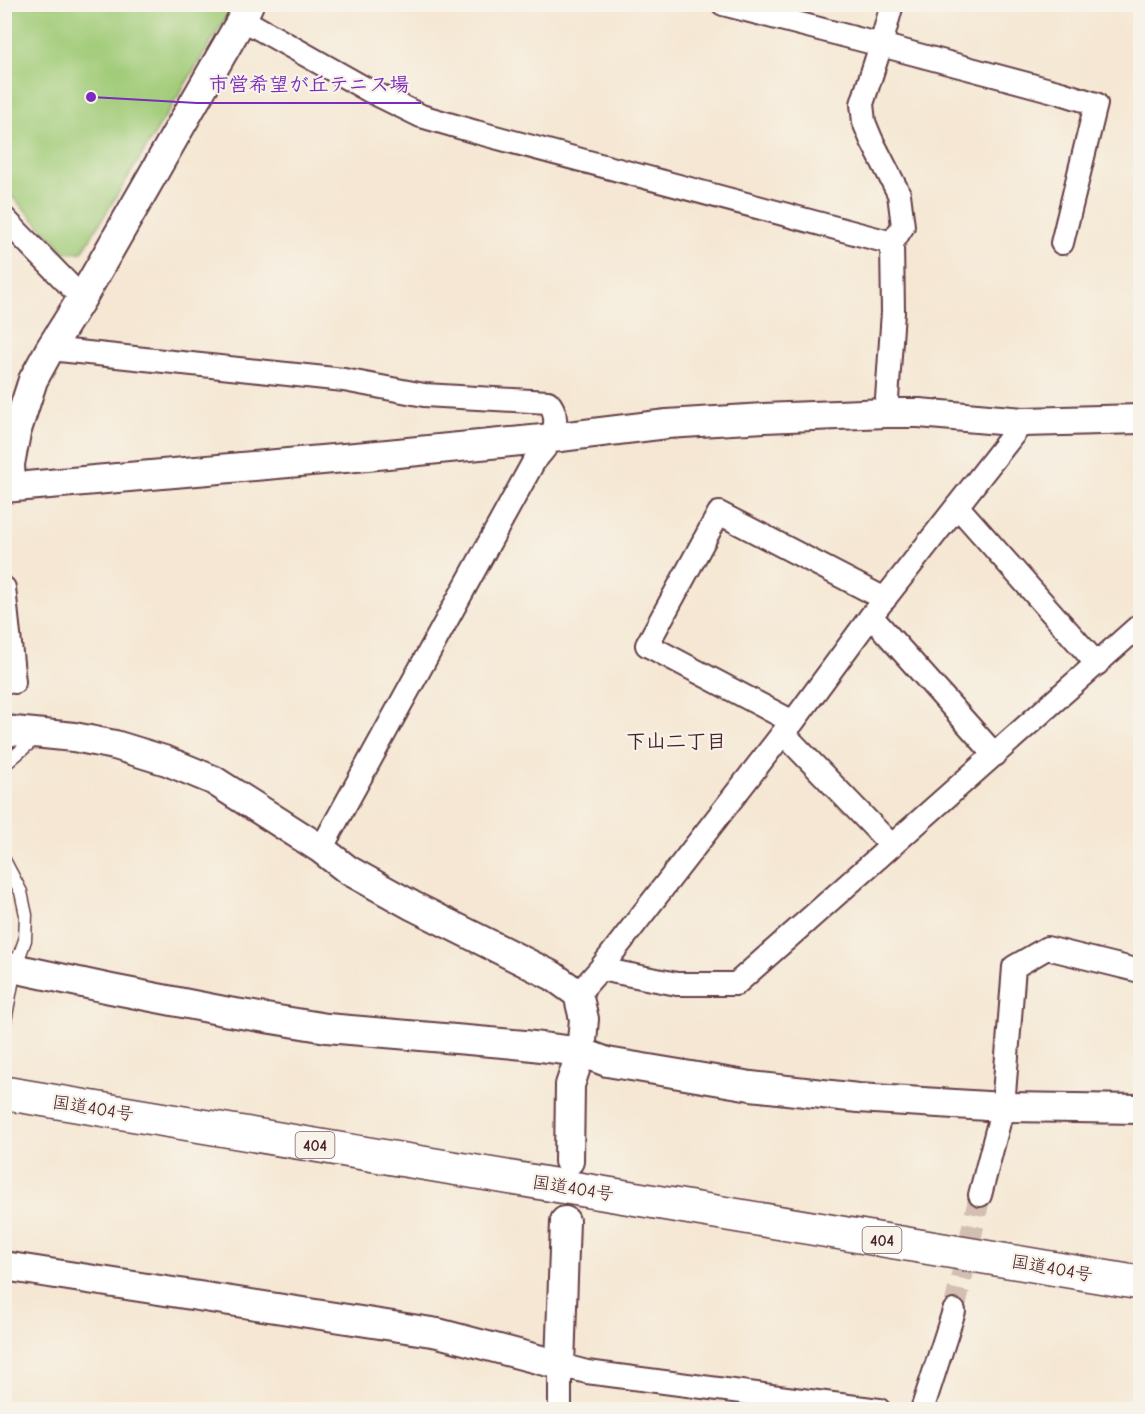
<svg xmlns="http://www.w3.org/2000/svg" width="1145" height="1414" font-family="'Comic Neue','Klee One',sans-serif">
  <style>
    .garden { fill: #a2cc79; stroke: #767652; stroke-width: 1.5 }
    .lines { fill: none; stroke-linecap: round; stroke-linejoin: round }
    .stream { stroke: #63bce0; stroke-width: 8 }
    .minor-tunnel { stroke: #d3bfb1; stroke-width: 22; stroke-dasharray: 22 11; stroke-linecap: butt }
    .service-casing { stroke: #643d44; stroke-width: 15 }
    .minor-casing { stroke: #643d44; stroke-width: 26 }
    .tertiary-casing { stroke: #643d44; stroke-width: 32 }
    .trunk-casing { stroke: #643d44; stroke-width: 36 }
    .path { stroke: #643d44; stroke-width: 4; stroke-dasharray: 1.5 4.5; stroke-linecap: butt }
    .service { stroke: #fff; stroke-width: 12 }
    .minor { stroke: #fff; stroke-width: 22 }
    .tertiary { stroke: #fff; stroke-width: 28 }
    .trunk { stroke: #fff; stroke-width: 33 }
    .labels { text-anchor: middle; stroke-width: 4.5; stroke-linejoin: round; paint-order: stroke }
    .shield { fill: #f7f3e8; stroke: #7e5f64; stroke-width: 1.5 }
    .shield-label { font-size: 16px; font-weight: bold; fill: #4a1f2b }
    .street-label { font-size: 18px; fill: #4a1f2b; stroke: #f7f3e8 }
    .neighbourhood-label { font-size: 20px; font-weight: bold; fill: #4a1f2b; stroke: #f7f3e8 }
    .leader { fill: none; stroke: #7b2cbf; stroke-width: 2 }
    .callout-dot { fill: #7b2cbf; stroke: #f7f3e8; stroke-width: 2 }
    .callout-label { font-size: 20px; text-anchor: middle; font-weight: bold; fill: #7b2cbf; stroke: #f7f3e8; stroke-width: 4.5; stroke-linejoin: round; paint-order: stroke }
  </style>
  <rect width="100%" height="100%" fill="#f7f3e8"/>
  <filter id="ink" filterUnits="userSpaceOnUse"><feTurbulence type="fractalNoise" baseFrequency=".0167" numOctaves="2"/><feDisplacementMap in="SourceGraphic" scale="12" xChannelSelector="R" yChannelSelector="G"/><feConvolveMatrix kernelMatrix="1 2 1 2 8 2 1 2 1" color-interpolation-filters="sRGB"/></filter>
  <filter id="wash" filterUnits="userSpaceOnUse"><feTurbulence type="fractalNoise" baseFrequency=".008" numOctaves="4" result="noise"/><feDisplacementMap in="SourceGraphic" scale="24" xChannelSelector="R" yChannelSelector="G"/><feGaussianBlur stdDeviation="1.35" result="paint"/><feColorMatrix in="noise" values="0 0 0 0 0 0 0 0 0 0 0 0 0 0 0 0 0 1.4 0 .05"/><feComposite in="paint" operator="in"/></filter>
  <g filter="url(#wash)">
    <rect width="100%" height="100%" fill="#f5e7d3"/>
    <!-- garden -->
    <path class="garden" d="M5,5h229l-152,247 -16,1 -61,-64z"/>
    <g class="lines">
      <!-- stream -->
      <path class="stream" d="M4,712l21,3"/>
    </g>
  </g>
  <g filter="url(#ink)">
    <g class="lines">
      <!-- minor-tunnel -->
      <path class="minor-tunnel" d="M954,1311l26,-116"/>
      <!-- service casing -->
      <g class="service-casing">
        <path id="service" d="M4,765l34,-29
          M4,860l17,32 5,23 -1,25 -10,28 -11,58"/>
      </g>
      <!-- minor casing -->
      <g class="minor-casing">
        <path id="minor" d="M723,4l158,41 180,48 35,11 -34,139
          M242,19l126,71 53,26 55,16 416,111
          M4,218l78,80
          M50,349l294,31 80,15 124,7c9,9 9,25 3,37 -4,8 -12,16 -18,24l-212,386
          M886,413l7,-101 -1,-69 11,-17 -4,-32 -28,-55 -7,-17 -2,-18 19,-59 11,-41
          M957,506l140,158
          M4,588l10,94
          M871,616l124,139
          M793,722l-146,-77 72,-132 166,86
          M783,733l109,113
          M600,969l77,15h59l404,-359
          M578,994l22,-25 183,-236 10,-11 78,-106 152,-194
          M980,1195l23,-88 11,-140 33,-19 93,23
          M560,1410v-45l27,7 292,38
          M922,1410l32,-99"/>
      </g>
      <!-- tertiary casing -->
      <g class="tertiary-casing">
        <path id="tertiary" d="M11,487l-1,-23 6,-31 17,-53 17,-31 32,-51 160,-279 7,-15
          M4,488l363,-32 185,-18 115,-14 97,-6 122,-5h33l104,9 117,-3
          M4,730l70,7 41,8 52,16 46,19 108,69 27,21 65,36 140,70 25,18 6,25 -3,33 -11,33 -1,76
          M4,966l107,23 118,23 98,16 198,17 56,7 26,10 144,24 107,12 145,9 137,2
          M4,1266l434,67 122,32 5,-144"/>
      </g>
      <!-- trunk casing -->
      <g class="trunk-casing">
        <path id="trunk" d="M4,1093l1136,190"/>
      </g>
      <!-- path -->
      <path class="path" d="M4,1408l59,2"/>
      <!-- service -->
      <use href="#service" class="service"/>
      <!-- minor -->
      <use href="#minor" class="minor"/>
      <!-- tertiary -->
      <use href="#tertiary" class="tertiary"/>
      <!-- trunk -->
      <use href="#trunk" class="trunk"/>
    </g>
  </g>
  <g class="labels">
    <!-- shield labels -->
    <g class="shield">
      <rect x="295.5" y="1132" width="39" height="26" rx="4.5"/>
      <rect x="862.5" y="1227" width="39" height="26" rx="4.5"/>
    </g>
    <g class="shield-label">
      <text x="315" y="1151">404</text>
      <text x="882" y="1246">404</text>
    </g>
    <!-- street labels -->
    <g class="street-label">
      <text transform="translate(93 1108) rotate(9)" y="6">国道404号</text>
      <text transform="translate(573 1188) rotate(9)" y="6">国道404号</text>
      <text transform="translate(1052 1268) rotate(10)" y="6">国道404号</text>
    </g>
    <!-- neighbourhood labels -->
    <g class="neighbourhood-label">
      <text x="676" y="748">下山二丁目</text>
    </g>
  </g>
  <!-- callouts -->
  <path class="leader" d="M91 97L197 103H421"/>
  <circle class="callout-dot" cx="91" cy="97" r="6"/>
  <g class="callout-label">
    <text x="309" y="91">市営希望が丘テニス場</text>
  </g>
  <!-- margin -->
  <rect width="1145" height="1414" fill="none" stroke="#f7f3e8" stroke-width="24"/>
</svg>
